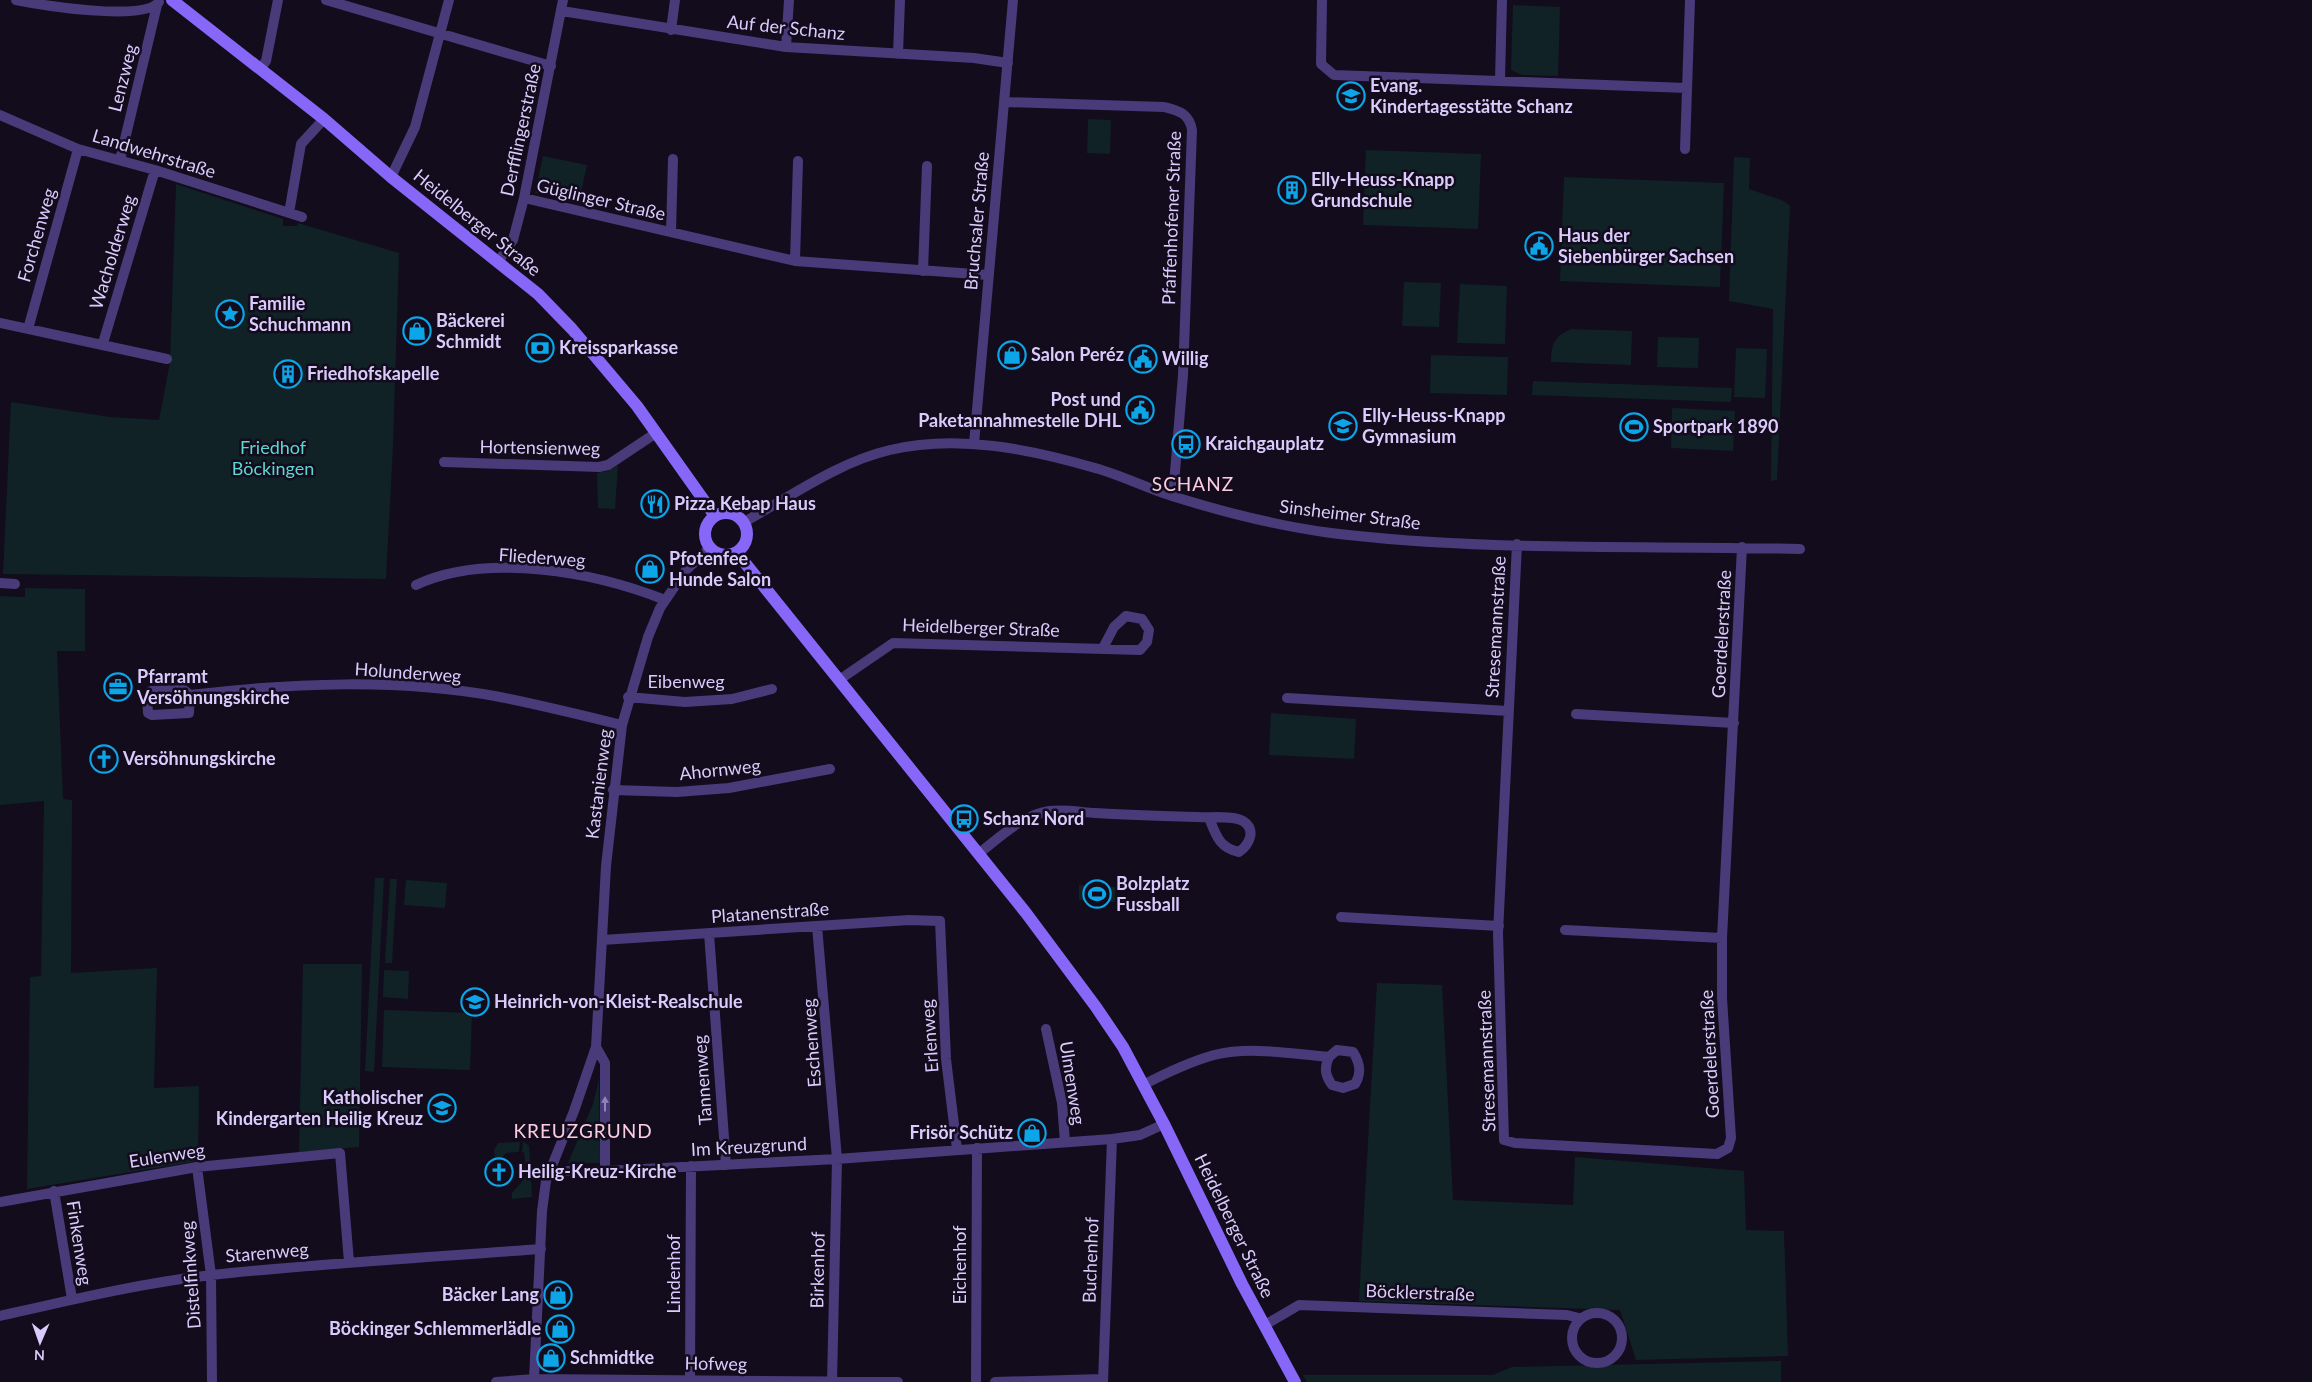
<svg xmlns="http://www.w3.org/2000/svg" width="2312" height="1382" font-family="Lato,sans-serif">
  <style>
    .green { fill: #102226 }
    .lines { fill: none; stroke-linecap: round; stroke-linejoin: round }
    .minor { stroke: #493a79; stroke-width: 10 }
    .secondary { stroke: #8767f7; stroke-width: 12 }
    .oneway { fill: #9282ba }
    .labels { text-anchor: middle; stroke-width: 5; stroke-linejoin: round; paint-order: stroke }
    .street-label { font-size: 18px; fill: #dacbfc; stroke: #120c1d }
    .poi-label { font-size: 18px; font-weight: bold; fill: #dacbfc; stroke: #120c1d; text-anchor: start }
    .park-label { font-size: 18px; fill: #5cd7d1; stroke: #120c1d }
    .neighbourhood-label { font-size: 19px; letter-spacing: 1px; fill: #fccde1; stroke: #120c1d }
  </style>
  <rect width="100%" height="100%" fill="#120c1d"/>
  <!-- green -->
  <path class="green" d="M1513,5l47,2 -2,69 -36,-1 -11,-5z
    M1088,119l23,1 -1,34 -23,-1z
    M1366,150l115,4 -3,75 -115,-4z
    M543,156l44,9 -8,37 -44,-9z
    M1734,157l16,1 -1,31 35,12 6,5 -13,274 -6,1 2,-172 -44,-8z
    M1564,177l160,6 -4,104 -160,-6z
    M176,184l107,35v7h14l1,-3 101,30 -6,192 -7,134 -383,-5 8,-172 99,15 49,3 11,-58z
    M1404,282l37,1 -2,44 -37,-1z
    M1460,284l47,2 -2,58 -48,-1z
    M1572,329l60,2 -1,34 -80,-3c0,-18 4,-27 21,-33z
    M1658,337l41,1 -1,30 -41,-1z
    M1736,348l31,1 -2,49 -31,-1z
    M1431,355l77,2 -1,38 -77,-2z
    M1533,381l199,7 -1,14 -199,-7z
    M1672,408l63,3 -2,40 -62,-3z
    M618,465l-3,44 -17,-1 -1,-35 11,-2z
    M25,588l60,1v62h-28l6,148 9,1 -1,173 86,-5 -3,120 45,-2 -1,75 -171,28 3,-212 11,-1 3,-175 -44,4v-209l25,1z
    M1271,713l85,6 -2,40 -85,-4z
    M375,878h9l-10,194 -9,-1z
    M390,879h7l-5,84h-7z
    M406,880l41,3 -2,25 -41,-3z
    M1079,885l36,2v15l-36,-2z
    M303,964h59l-3,183 -60,5z
    M384,970l25,1 -1,28 -25,-2z
    M1377,983l65,2 11,215 120,5 2,-48 169,14 2,59 38,1 4,125 -152,4 -16,-50 -261,-9z
    M384,1010l88,3 -2,57 -88,-3z
    M599,1079l1,84h-32l25,-59z
    M523,1141l6,5 3,51 -20,2v-6l15,-17 -3,-24h-2z
    M520,1142l-1,10 -13,1 -5,5h-6l-1,-8 4,-7z
    M1781,1361v21h-474l-4,-7h190l19,-8z"/>
  <g class="lines">
    <!-- minor -->
    <path class="minor" d="M16,0c25,5 127,22 143,2
      M326,0l225,66
      M1322,0l-1,64 13,11 353,13
      M562,11l224,36 188,11 34,5
      M671,30l4,-30
      M786,47l3,-47
      M898,54l2,-54
      M260,69l6,-8 12,-61
      M1500,80l2,-80
      M1005,102l159,5c15,4 25,6 28,23l-9,245 -10,121
      M0,115l78,34 77,21 147,47
      M1685,149l5,-149
      M120,160l37,-155
      M391,177l24,-50 34,-127
      M524,198l271,63 193,14
      M289,213l12,-69 23,-25
      M671,232l2,-73
      M795,261l3,-100
      M498,262l15,-22 11,-42 39,-198
      M923,271l4,-105
      M0,323l167,36
      M28,329l50,-180
      M103,343l52,-173
      M974,444l39,-444
      M444,462l155,5 9,-2 48,-32
      M744,522c46,-25 94,-60 146,-72 67,-16 140,-1 205,18 26,7 51,20 77,28 51,16 106,30 159,37 155,19 313,12 469,16
      M1517,544l-19,389 6,207 11,3 202,11 11,-6 3,-10 -9,-140v-60l20,-391
      M0,583l15,1
      M416,585c70,-33 179,-13 249,15
      M839,680l54,-37 247,7 7,-8 2,-12 -7,-11 -16,-3 -12,11 -11,21
      M184,690l6,5 -1,18 -37,2 -4,-2 -1,-16 4,-6z
      M190,695c101,-12 208,-17 310,2 41,8 81,18 122,28
      M628,697l57,5 47,-3 40,-10
      M1287,698l221,13
      M1576,714l158,9
      M613,790l64,2 52,-4 101,-19
      M978,854c21,-16 44,-39 71,-43 14,-2 31,1 46,2 34,2 69,3 103,4 12,1 35,-2 45,4 14,9 6,24 -4,31 -20,-4 -23,-17 -30,-34
      M1341,917l158,9
      M817,926l20,233 -5,223
      M1565,930l157,8
      M709,933l17,232
      M602,940l307,-20 31,1 6,138 11,90
      M1046,1029l16,74 3,39
      M596,1047l9,16v108
      M1143,1085c23,-12 46,-23 71,-30 37,-9 78,-1 115,2l8,-7 16,2c7,11 9,21 2,32l-12,4 -11,-3c-7,-10 -8,-17 -3,-28
      M197,1167l14,108 1,107
      M549,1171h56l232,-12 275,-20 28,-4 24,-11
      M54,1191l18,108
      M0,1202l197,-35 143,-14 9,109
      M1572 1338a25 25 0 1 1 50 0a25 25 0 1 1-50 0Z
      M0,1316c70,-16 141,-33 212,-41 110,-12 220,-18 329,-26
      M1265,1325l34,-20 268,10 12,3
      M534,1379l8,-168 4,-30 28,-70 22,-64 10,-181 16,-141 26,-88 12,-29 26,-38 24,-22
      M496,1382l38,-3 364,3
      M690,1382l1,-216
      M976,1382l1,-234
      M995,1382l107,-3
      M1103,1382l9,-243"/>
    <!-- secondary -->
    <path class="secondary" d="M172,0l152,119 67,58 147,117 34,35 65,77 78,110
      M705 534a21 21 0 1 1 42 0a21 21 0 1 1-42 0Z
      M737,553l289,360 70,94 27,40 41,77 78,160 53,98"/>
  </g>
  <!-- one-way arrows -->
  <defs><path id="oneway-solid" d="M-6-.8H1V-3.2L6.5 0L1 3.2V.8H-6Z" transform="scale(1.25)"/></defs>
  <use class="oneway" href="#oneway-solid" transform="translate(605 1104) rotate(-90)"/>
  <!-- icons -->
  <defs>
    <g id="school-ring" transform="scale(1.4375)"><circle r="9.5" fill="#120c1d" stroke="#0ca5e7" stroke-width="1.5"/><path d="M0-5L7-2L0 1L-7-2ZM-4 1L0 2.5L4 1V4Q0 6-4 4Z" fill="#0ca5e7"/></g>
    <g id="building-ring" transform="scale(1.4375)"><circle r="9.5" fill="#120c1d" stroke="#0ca5e7" stroke-width="1.5"/><path d="M-4-6H4V6H1V3H-1V6H-4ZM-2.5-4.3h1.7v1.8h-1.7ZM.8-4.3h1.7v1.8H.8ZM-2.5-1h1.7V.8h-1.7ZM.8-1h1.7V.8H.8Z" fill="#0ca5e7"/></g>
    <g id="civic-ring" transform="scale(1.4375)"><circle r="9.5" fill="#120c1d" stroke="#0ca5e7" stroke-width="1.5"/><path d="M-.6-6.5H3V-4.5H.6V-3L4-1V1h2V6H-6V1h2V-1L-.6-3ZM-1.2 2.5V6h2.4V2.5Z" fill="#0ca5e7"/></g>
    <g id="sight-ring" transform="scale(1.4375)"><circle r="9.5" fill="#120c1d" stroke="#0ca5e7" stroke-width="1.5"/><path d="M0-6L1.8-2.2L6-1.7L2.9 1.2L3.7 5.4L0 3.3L-3.7 5.4L-2.9 1.2L-6-1.7L-1.8-2.2Z" fill="#0ca5e7"/></g>
    <g id="shop-ring" transform="scale(1.4375)"><circle r="9.5" fill="#120c1d" stroke="#0ca5e7" stroke-width="1.5"/><path d="M-5-2.5h2.3a2.7 3.5 0 0 1 5.4 0H5L5.5 6h-11ZM-1.5-2.5h3a1.5 2.3 0 0 0-3 0Z" fill="#0ca5e7"/></g>
    <g id="bank-ring" transform="scale(1.4375)"><circle r="9.5" fill="#120c1d" stroke="#0ca5e7" stroke-width="1.5"/><path d="M-6-4H6V4H-6ZM0-2.3a2.3 2.3 0 1 0 0 4.6a2.3 2.3 0 1 0 0-4.6Z" fill="#0ca5e7"/></g>
    <g id="stadium-ring" transform="scale(1.4375)"><circle r="9.5" fill="#120c1d" stroke="#0ca5e7" stroke-width="1.5"/><path d="M0-5a6.5 5 0 1 0 0 10a6.5 5 0 1 0 0-10ZM-3.5-1.8h7v3.6h-7Z" fill="#0ca5e7"/></g>
    <g id="bus-ring" transform="scale(1.4375)"><circle r="9.5" fill="#120c1d" stroke="#0ca5e7" stroke-width="1.5"/><path d="M-5-6H5V4H4V6H2V4H-2V6H-4V4H-5ZM-3.5-4V0h7V-4ZM-3.5 1.2v1.5H-2V1.2ZM2 1.2v1.5H3.5V1.2Z" fill="#0ca5e7"/></g>
    <g id="restaurant-ring" transform="scale(1.4375)"><circle r="9.5" fill="#120c1d" stroke="#0ca5e7" stroke-width="1.5"/><path d="M-5-6h1v4h1v-4h1v4h1v-4h1v5L-1.5 .5V6h-2V.5L-5-1ZM5-6V6H3V1.5H1.5Q1.5-4 5-6Z" fill="#0ca5e7"/></g>
    <g id="office-ring" transform="scale(1.4375)"><circle r="9.5" fill="#120c1d" stroke="#0ca5e7" stroke-width="1.5"/><path d="M-6-3h4V-5.5h4V-3h4V5H-6ZM-1-4.5V-3h2v-1.5ZM-6 0V1H6V0Z" fill="#0ca5e7"/></g>
    <g id="church-ring" transform="scale(1.4375)"><circle r="9.5" fill="#120c1d" stroke="#0ca5e7" stroke-width="1.5"/><path d="M-1.2-6h2.4v3.5h3.3v2.4h-3.3V6h-2.4V-.1h-3.3v-2.4h3.3Z" fill="#0ca5e7"/></g>
  </defs>
  <g fill-rule="evenodd">
    <use href="#school-ring" x="1351" y="96"/>
    <use href="#building-ring" x="1292" y="190"/>
    <use href="#civic-ring" x="1539" y="246"/>
    <use href="#sight-ring" x="230" y="314"/>
    <use href="#shop-ring" x="417" y="331"/>
    <use href="#bank-ring" x="540" y="348"/>
    <use href="#shop-ring" x="1012" y="355"/>
    <use href="#civic-ring" x="1143" y="359"/>
    <use href="#building-ring" x="288" y="374"/>
    <use href="#civic-ring" x="1140" y="410"/>
    <use href="#school-ring" x="1343" y="426"/>
    <use href="#stadium-ring" x="1634" y="427"/>
    <use href="#bus-ring" x="1186" y="444"/>
    <use href="#restaurant-ring" x="655" y="504"/>
    <use href="#shop-ring" x="650" y="569"/>
    <use href="#office-ring" x="118" y="687"/>
    <use href="#church-ring" x="104" y="759"/>
    <use href="#bus-ring" x="964" y="819"/>
    <use href="#stadium-ring" x="1097" y="894"/>
    <use href="#school-ring" x="475" y="1002"/>
    <use href="#school-ring" x="442" y="1108"/>
    <use href="#shop-ring" x="1032" y="1133"/>
    <use href="#church-ring" x="499" y="1172"/>
    <use href="#shop-ring" x="558" y="1295"/>
    <use href="#shop-ring" x="560" y="1329"/>
    <use href="#shop-ring" x="551" y="1358"/>
  </g>
  <g class="labels">
    <!-- street labels -->
    <g class="street-label">
      <text transform="translate(786 28) rotate(6)" y="6">Auf der Schanz</text>
      <text transform="translate(123 78) rotate(-76)" y="6">Lenzweg</text>
      <text transform="translate(521 130) rotate(-78)" y="6">Derfflingerstraße</text>
      <text transform="translate(154 154) rotate(17)" y="6">Landwehrstraße</text>
      <text transform="translate(601 200) rotate(13)" y="6">Güglinger Straße</text>
      <text transform="translate(1172 218) rotate(-88)" y="6">Pfaffenhofener Straße</text>
      <text transform="translate(977 221) rotate(-85)" y="6">Bruchsaler Straße</text>
      <text transform="translate(477 223) rotate(39)" y="6">Heidelberger Straße</text>
      <text transform="translate(37 235) rotate(-74)" y="6">Forchenweg</text>
      <text transform="translate(113 252) rotate(-73)" y="6">Wacholderweg</text>
      <text transform="translate(540 448) rotate(1)" y="6">Hortensienweg</text>
      <text transform="translate(1350 515) rotate(7)" y="6">Sinsheimer Straße</text>
      <text transform="translate(542 558) rotate(4)" y="6">Fliederweg</text>
      <text transform="translate(1496 627) rotate(-87)" y="6">Stresemannstraße</text>
      <text transform="translate(981 628) rotate(2)" y="6">Heidelberger Straße</text>
      <text transform="translate(1722 634) rotate(-87)" y="6">Goerdelerstraße</text>
      <text transform="translate(408 673) rotate(4)" y="6">Holunderweg</text>
      <text x="686" y="688">Eibenweg</text>
      <text transform="translate(720 770) rotate(-6)" y="6">Ahornweg</text>
      <text transform="translate(599 784) rotate(-83)" y="6">Kastanienweg</text>
      <text transform="translate(770 913) rotate(-4)" y="6">Platanenstraße</text>
      <text transform="translate(930 1036) rotate(-94)" y="6">Erlenweg</text>
      <text transform="translate(812 1043) rotate(-94)" y="6">Eschenweg</text>
      <text transform="translate(1710 1054) rotate(-93)" y="6">Goerdelerstraße</text>
      <text transform="translate(1487 1061) rotate(-92)" y="6">Stresemannstraße</text>
      <text transform="translate(703 1080) rotate(-94)" y="6">Tannenweg</text>
      <text transform="translate(1072 1083) rotate(81)" y="6">Ulmenweg</text>
      <text transform="translate(749 1147) rotate(-3)" y="6">Im Kreuzgrund</text>
      <text transform="translate(167 1156) rotate(-9)" y="6">Eulenweg</text>
      <text transform="translate(1234 1226) rotate(64)" y="6">Heidelberger Straße</text>
      <text transform="translate(79 1243) rotate(81)" y="6">Finkenweg</text>
      <text transform="translate(267 1253) rotate(-5)" y="6">Starenweg</text>
      <text transform="translate(1091 1260) rotate(-88)" y="6">Buchenhof</text>
      <text transform="translate(960 1265) rotate(-90)" y="6">Eichenhof</text>
      <text transform="translate(818 1270) rotate(-89)" y="6">Birkenhof</text>
      <text transform="translate(674 1274) rotate(-90)" y="6">Lindenhof</text>
      <text transform="translate(191 1275) rotate(-94)" y="6">Distelfinkweg</text>
      <text transform="translate(1420 1293) rotate(2)" y="6">Böcklerstraße</text>
      <text transform="translate(716 1364) rotate(1)" y="6">Hofweg</text>
    </g>
    <!-- poi labels -->
    <g class="poi-label">
      <text x="1370" y="92">Evang.<tspan x="1370" dy="21">Kindertagesstätte Schanz</tspan></text>
      <text x="1311" y="186">Elly-Heuss-Knapp<tspan x="1311" dy="21">Grundschule</tspan></text>
      <text x="1558" y="242">Haus der<tspan x="1558" dy="21">Siebenbürger Sachsen</tspan></text>
      <text x="249" y="310">Familie<tspan x="249" dy="21">Schuchmann</tspan></text>
      <text x="436" y="327">Bäckerei<tspan x="436" dy="21">Schmidt</tspan></text>
      <text x="559" y="354">Kreissparkasse</text>
      <text x="1031" y="361">Salon Peréz</text>
      <text x="1162" y="365">Willig</text>
      <text x="307" y="380">Friedhofskapelle</text>
      <text x="1121" y="406" text-anchor="end">Post und<tspan x="1121" dy="21">Paketannahmestelle DHL</tspan></text>
      <text x="1362" y="422">Elly-Heuss-Knapp<tspan x="1362" dy="21">Gymnasium</tspan></text>
      <text x="1653" y="433">Sportpark 1890</text>
      <text x="1205" y="450">Kraichgauplatz</text>
      <text x="674" y="510">Pizza Kebap Haus</text>
      <text x="669" y="565">Pfotenfee<tspan x="669" dy="21">Hunde Salon</tspan></text>
      <text x="137" y="683">Pfarramt<tspan x="137" dy="21">Versöhnungskirche</tspan></text>
      <text x="123" y="765">Versöhnungskirche</text>
      <text x="983" y="825">Schanz Nord</text>
      <text x="1116" y="890">Bolzplatz<tspan x="1116" dy="21">Fussball</tspan></text>
      <text x="494" y="1008">Heinrich-von-Kleist-Realschule</text>
      <text x="423" y="1104" text-anchor="end">Katholischer<tspan x="423" dy="21">Kindergarten Heilig Kreuz</tspan></text>
      <text x="1013" y="1139" text-anchor="end">Frisör Schütz</text>
      <text x="518" y="1178">Heilig-Kreuz-Kirche</text>
      <text x="539" y="1301" text-anchor="end">Bäcker Lang</text>
      <text x="541" y="1335" text-anchor="end">Böckinger Schlemmerlädle</text>
      <text x="570" y="1364">Schmidtke</text>
    </g>
    <!-- park labels -->
    <g class="park-label">
      <text x="273" y="454">Friedhof<tspan x="273" dy="21">Böckingen</tspan></text>
    </g>
    <!-- neighbourhood labels -->
    <g class="neighbourhood-label">
      <text x="1193" y="491">SCHANZ</text>
      <text x="583" y="1138">KREUZGRUND</text>
    </g>
  </g>
  <!-- north arrow -->
  <g transform="translate(40 1342) rotate(182)" stroke="#120c1d" stroke-width="4" paint-order="stroke">
  <path d="M0-4L9 19L0 12L-9 19Z" fill="#dacbfc"/>
  <text y="-8" font-size="14" font-weight="bold" text-anchor="middle" fill="#dacbfc">N</text>
  </g>
</svg>
